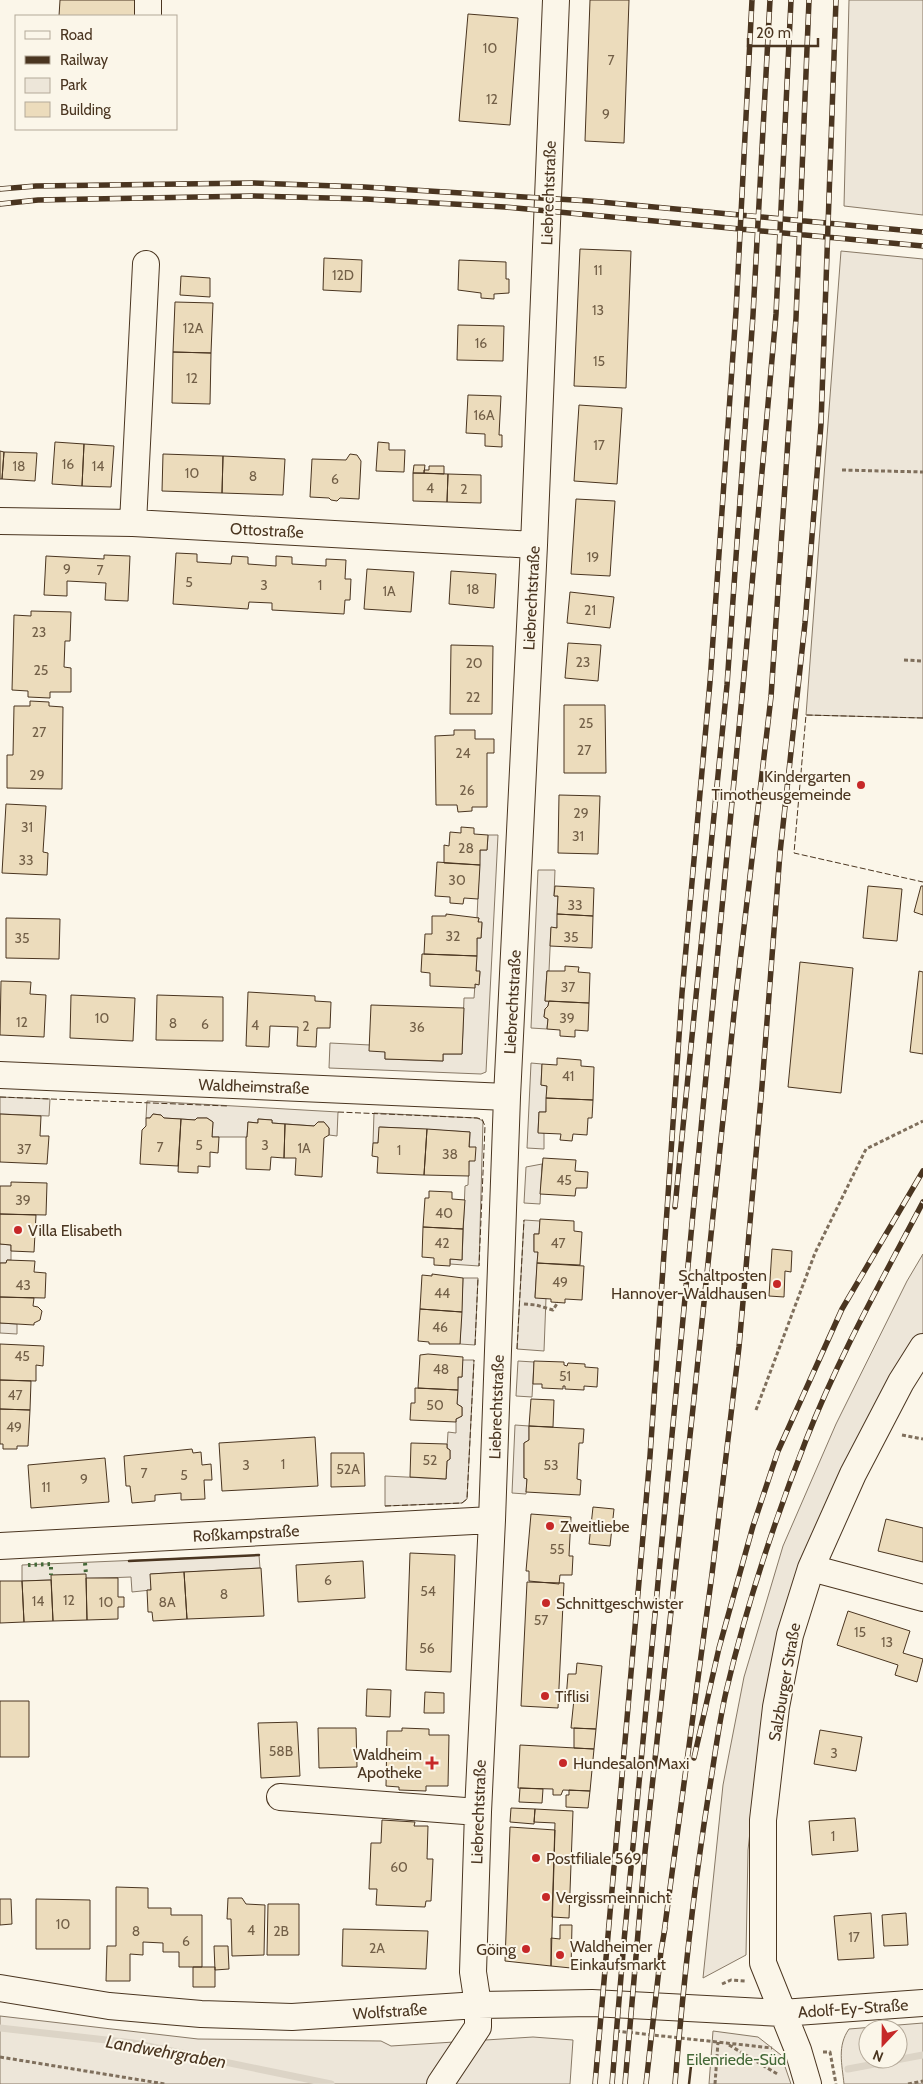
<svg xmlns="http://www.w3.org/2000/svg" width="923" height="2084" font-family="Cabin,sans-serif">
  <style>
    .green { fill: #ede6d9; stroke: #887966; fill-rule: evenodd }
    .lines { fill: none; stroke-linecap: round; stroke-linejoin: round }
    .stream { stroke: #dcd4c6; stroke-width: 7 }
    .building { fill: #ecdcbc; stroke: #4a3520 }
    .minor-casing { stroke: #4a3520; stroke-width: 28 }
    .path { stroke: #7f6f5c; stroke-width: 3; stroke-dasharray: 4 2.5; stroke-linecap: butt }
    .minor { stroke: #fbf6e9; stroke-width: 26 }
    .rail-casing { stroke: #4a3520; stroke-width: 5.5 }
    .rail { stroke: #fbf6e9; stroke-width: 4; stroke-dasharray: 11; stroke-linecap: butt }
    .hedge { stroke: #436837; stroke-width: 4; stroke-dasharray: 2.5 4; stroke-linecap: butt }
    .fence { stroke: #4a3520; stroke-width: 1; stroke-dasharray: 6 2.5; stroke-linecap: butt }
    .wall { stroke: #4a3520; stroke-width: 2.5 }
    .poi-dot { fill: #c62828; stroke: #fbf6e9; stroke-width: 2 }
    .labels { text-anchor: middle; stroke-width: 4; stroke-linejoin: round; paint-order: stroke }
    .number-label { font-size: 14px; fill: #725f47 }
    .street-label { font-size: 16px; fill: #4a3520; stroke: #fbf6e9 }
    .poi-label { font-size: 16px; fill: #4a3520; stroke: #fbf6e9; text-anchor: start }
    .park-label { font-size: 16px; fill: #436837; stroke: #fbf6e9 }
    .water-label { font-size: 18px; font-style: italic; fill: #4a3520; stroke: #fbf6e9 }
  </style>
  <rect width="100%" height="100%" fill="#fbf6e9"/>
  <!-- green -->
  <path class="green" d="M849,0h74v215l-79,-9z
    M841,251l82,8v459l-117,-3z
    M488,835h10l-12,237 -5,2 -152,-6 1,-25 40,2 15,7v7l58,2v-7h19l2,-56h10l1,-14h4l1,-12 -4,-1 1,-33h4l1,-15 -4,-1 1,-4h-2l3,-68h7z
    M538,870h17l-1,26h4l-1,32h-6l-2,43h-2l-2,30h4l-1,5 -3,3 -1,8 4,2 -1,10 -16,-1z
    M531,1063l11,1 -1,21 6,1 -1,26h-7l-1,20 6,1v16l-17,-1z
    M0,1097l50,2 -1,17 -49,-2z
    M147,1101l191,11 -1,24 -8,-1v-7l-5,-6h-6l-4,4 -42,-3v-3l-14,-1v4l-10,-1 -1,15h-35l1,-15 -6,-4h-10l-2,2 -31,-2 -3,-3 -8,-1 -3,4h-4z
    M374,1113l103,5 6,3 -4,145 -29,-2v-5l12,1 3,-74 3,-1 2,-53 -90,-5 -2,16h-5z
    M542,1164l-2,40 -16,-1 2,-36z
    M524,1220l16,1 -1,13h-5v17l4,1 -3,45 11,1 -2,53 -27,-2z
    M0,1244l11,1v15h-4l-1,3h-6z
    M923,1254v93l-159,355 -16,148 -2,105 -43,23 20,-193 21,-108 39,-131 53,-122 71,-143z
    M463,1278h15l-3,67 -15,-1z
    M0,1323l17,1v10l-17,-1z
    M462,1360h12l-7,139 -5,4 -77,3v-30l61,3 1,-18 3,-2v-9l-3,-2 1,-16 8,1v-14l6,-3v-9l-5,-3 1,-27h4z
    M518,1361l16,1 -2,35 -16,-1z
    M515,1425l14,1v14l-5,3v35l3,1 -1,15 -14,-1z
    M259,1555l1,13 -109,6v16l-19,2 -1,-15 -109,4v-16z
    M0,2016l198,23 183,2 10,5 142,-9 40,3 -3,44h-570z
    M923,2023v61h-79c-2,-20 -7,-38 5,-55zM868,2029h30v30h-30z
    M713,2031l45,6 23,18 10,29h-82z"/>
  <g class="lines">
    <!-- stream -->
    <path class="stream" d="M0,2028l133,15 198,41
      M848,2069l75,-14"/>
  </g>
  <!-- building -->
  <path class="building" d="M60,0h78l-1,16h-78z
    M590,0h39l-5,143 -39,-2z
    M468,14l50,4 -8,107 -51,-4z
    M580,249l51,2 -5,137 -52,-2z
    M324,258l38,2 -1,32 -38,-2z
    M459,260l47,2v17h3v14l-15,1v5l-13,-1v-5l-23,-3z
    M181,276l29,2v19l-30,-2z
    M175,302l38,1 -2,50 -38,-1z
    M458,325l46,1 -1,35 -46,-1z
    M173,352l38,1 -1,51 -38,-1z
    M468,395l33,1 -2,39h3v12l-17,-1v-12l-19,-1z
    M579,405l43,3 -5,76 -43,-3z
    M55,442l29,2 -2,42 -30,-2z
    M378,442l11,1v7h16l-1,22 -28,-1z
    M84,444l30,2 -3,41 -29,-1z
    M0,451l4,1 -2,27h-2z
    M4,452l33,1 -2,28 -33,-2z
    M163,454l60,2 -1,37 -60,-2z
    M350,454l7,1 4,6 -2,38 -19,-1 -3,3 -6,-1 -2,-2 -19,-1 2,-38 34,1z
    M223,456l62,3 -2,36 -61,-2z
    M414,465h11l-1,8h-11z
    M429,466h15v8l-20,-1v-3h5z
    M413,473l35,1 -1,28 -34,-1z
    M448,474l33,1v28l-34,-1z
    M576,499l39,2 -5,75 -39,-2z
    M176,553l21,1v8l34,2 1,-8 16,1v7l28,2v-10l16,1v7l34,2v-7l20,1 -1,19h6l-1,21h-5l-1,14 -72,-4v-7l-23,-1 -1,7 -75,-5z
    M104,555l26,1 -2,45 -23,-1 1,-17 -39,-2v15l-23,-1 2,-39 58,3z
    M367,569l47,3 -3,40 -47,-3z
    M451,571l45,3 -2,34 -45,-4z
    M570,592l44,5 -4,31 -43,-5z
    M31,611l40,1 -1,29h-5l-1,26 7,1v24h-21v6l-22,-1v-6l-16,-1 2,-75 17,1z
    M568,643l33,2 -3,36 -33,-3z
    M451,645l42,1 -1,68h-42z
    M30,701l19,1v4l14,1 -1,82 -55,-1v-33h6l1,-49h16z
    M564,705h41l1,68h-42z
    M454,730h21v9h19v14h-7v54h-15v4l-14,1 -1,-7h-21l-1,-69 19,-1z
    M559,795l41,1 -2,58 -40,-1z
    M6,804l40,2 -3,46 5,1 -1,22 -45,-2z
    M461,827l13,1v6l14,1 -1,15h-7v15l-36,-2v-18l5,1 1,-14 11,1z
    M437,862l43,3 -2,34 -14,-1 -1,6 -13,-1v-6l-15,-1z
    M555,886l39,2 -1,28 -36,-2 1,-18h-4z
    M868,886l34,3 -5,52 -34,-3z
    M921,886h2v29l-9,-3z
    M446,914l33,4 -1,4h4l-1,16h-4v18l-53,-2 1,-20h7v-18h14z
    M557,914l36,2 -1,32 -42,-2 1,-19 6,1z
    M6,918l54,1 -1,40 -53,-1z
    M422,954l55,2 -1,15h4l-1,14 -4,-1v4l-45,-2v-13l-9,-1z
    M800,962l53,6 -12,125 -53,-6z
    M565,966l14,1 -1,5 12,1 -1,30 -44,-2 2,-30h18z
    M919,971l4,1v82l-13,-2z
    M1,981l30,1 -1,12 16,1 -2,42 -44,-2z
    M248,992l67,4v5l16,1 -1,26h-13l-1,19 -19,-1 1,-19 -28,-1 -1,21 -23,-1z
    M71,995l64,3 -2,43 -63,-3z
    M157,995l66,2v44l-67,-1z
    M549,1001l40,2 -1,28 -13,-1v7l-15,-1v-6l-13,-1 1,-10 -4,-2 1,-8 3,-3z
    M371,1005l93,3 -2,46h-19v7l-58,-2v-7l-16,-1z
    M557,1058l24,2v6l13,1 -1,33 -47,-2 1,-12 -6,-1 1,-21 15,1z
    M546,1098l47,2 -1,18h-4l-1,17 -14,-1 -1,7 -12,-1 1,-6 -23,-1 1,-21h7z
    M0,1114l41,2 -1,20h9l-2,28 -47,-2z
    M153,1114l8,1 3,3 17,1 -3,47 -38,-2 2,-34 4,-4v-8h4z
    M197,1118h10l6,4 -1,15h7l-1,16 -8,-1v15l-12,-1v7l-20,-1 3,-53 14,1z
    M258,1119l14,1v3l13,1 -1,34 -13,-1 -1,13 -24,-1v-32h1l1,-15 10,1z
    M318,1122h6l5,6v7l-5,3 -2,39 -27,-2 1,-17h-12l1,-34 29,2z
    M379,1127l48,2 -3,46 -47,-2 1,-16 -6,-1 1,-13h5z
    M427,1129l43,3 -1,15h7l-1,14h-6v15l-45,-1z
    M543,1158l33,2 -1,11 13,1 -1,16h-11l-1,8 -35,-2z
    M11,1182l36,1 -1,32 -46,-1v-28h11z
    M429,1191l23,1v7l13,1 -2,29 -40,-2 2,-29h4z
    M0,1214l36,1 -2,37 -23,-1v-6l-11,-1z
    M540,1219l34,2v10l8,1 -2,33 -43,-2 1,-11h-4v-18h5z
    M423,1227l40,2 -1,31 -12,-1v7l-16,-1v-7l-12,-1z
    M772,1249l20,2 -1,21 -6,-1 -1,26 -15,-1z
    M7,1260l28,1 -1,11 12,1 -1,25 -45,-1v-34h6z
    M537,1263l47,3 -2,34 -17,-1v4l-14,-1v-3l-16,-1z
    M432,1274l31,4 -1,34 -42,-3 2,-34 10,1z
    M0,1297l34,1 -1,8 5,1 4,4 -2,9 -6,3v2l-34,-2z
    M420,1309l42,3 -2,32h-31v-2l-11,-1z
    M0,1344l44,2 -1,20 -7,-1v16l-36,-1z
    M428,1354l35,3 -1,20h-4v13l-40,-2 2,-33z
    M534,1361l30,1v3l3,1 1,-3 17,1v3l13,1 -1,19 -13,-1v4l-19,-1v-3h-2v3l-21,-1v-4h-9z
    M0,1380l31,1 -1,29 -30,-1z
    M415,1388l43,2 -1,14 5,3v9l-6,3v3l-46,-2 1,-17h4z
    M531,1399l23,1 -1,27 -24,-1z
    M0,1409l30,1 -2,36h-11v3h-14v-5h-3z
    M529,1426l55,3 -1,14h-4l-2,36 4,1 -1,15 -54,-3 1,-13 -3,-1v-35l5,-3z
    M315,1437l3,49 -96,5 -3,-48z
    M411,1443l36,1v4l3,2v9l-3,2 -1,18 -36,-2z
    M192,1449l1,4 8,-1 1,13 9,-1 1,16h-8l1,19 -24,1v-7l-26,2v6l-23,2 -2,-17h-4l-2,-30z
    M331,1453h33l1,33 -34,1z
    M105,1458l4,44 -78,6 -3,-43z
    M593,1507l21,2 -4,37 -21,-2z
    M531,1514l40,3 -2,39h4l-1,19h-12l-1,9 -30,-3v-10h-3z
    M886,1519l37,9v34l-45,-11z
    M410,1553l45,2 -4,117 -45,-2z
    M363,1561l2,37 -67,4 -2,-37z
    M261,1568l3,48 -77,3 -3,-47z
    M184,1572l3,47 -34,2 -1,-9h-4l-1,-22h4l-1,-16z
    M86,1574l1,46 -34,1 -2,-46z
    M86,1578h32v19h6v10h-6v12l-31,1z
    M51,1580l2,41 -29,1 -2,-41z
    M0,1581h22l2,41 -24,1z
    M527,1582l37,1 -6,125 -37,-2z
    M848,1611l62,20 -7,22 20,6 -6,23 -22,-7 3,-10 -61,-20z
    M577,1663l25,3 -6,63 -25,-1 3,-29h-8l2,-25h8z
    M367,1689l24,1 -1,27 -24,-1z
    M425,1692l19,1v20h-20z
    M0,1701h29v56h-29z
    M297,1722l3,54 -39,2 -3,-55z
    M318,1728h38l1,39 -38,1z
    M402,1728l27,1v6h20l-1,51h-22v5l-27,-1v-3l-13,-1 1,-55h15z
    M574,1728l22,1 -2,20 -20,-1z
    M820,1730l42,7 -6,34 -42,-7z
    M520,1745l74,4 -4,42 -27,-1 -2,5h-8v-6l-35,-1z
    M520,1788l23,1 -1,14 -23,-1z
    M569,1790l21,1 -2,17 -22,-1v-12h3z
    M511,1808l24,1 -1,15 -24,-2z
    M535,1809l38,2 -4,107 -17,-1 3,-94 -21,-1z
    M855,1818l3,33 -46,4 -3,-34z
    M382,1820l33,2 -1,4h14l-1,33h6l-2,42h-5l-1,6 -49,-2 1,-16h-8l2,-46h10z
    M510,1827l45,3 -4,136 -46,-5z
    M116,1887l32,1v20h23v7h31v52h-23v-15h-16v-9l-20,-1v13l-13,-1v27h-24l1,-35h9z
    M228,1898h14l4,6 19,1 -1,50 -32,1 -1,-37h-4z
    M0,1899h11l1,25 -12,1z
    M36,1899l54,1v49h-54z
    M268,1904h31v51h-32z
    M871,1913l3,45 -36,2 -4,-44z
    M906,1913l2,32 -24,1 -2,-31z
    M560,1925h12l-1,43 -20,-2v-28l9,1z
    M343,1929l85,2 -2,38 -84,-3z
    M214,1946h14l1,23 -14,1z
    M193,1967h22v20h-22z"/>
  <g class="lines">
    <!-- minor casing -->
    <g class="minor-casing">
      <path id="minor" d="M148,16v-16
        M0,521l133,2 401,22
        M133,523l13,-259
        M0,1075l507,22
        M0,1546l492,-26
        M811,1568l112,30
        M280,1797l198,15
        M0,1988l109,18 92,8 91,3 186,-12 114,-2 190,10 141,-10
        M440,2084l38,-57v-22l-5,-33 5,-160 14,-292 15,-423 27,-552 22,-545
        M808,2084l-10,-34 -35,-87v-143l13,-113 14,-72 21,-67 42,-94 48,-92 22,-35"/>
    </g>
    <!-- path -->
    <path class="path" d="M842,470l81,2
      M904,660l19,1
      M524,1304l12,1 17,5 5,-8
      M756,1410l59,-157 51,-104 57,-28
      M902,1435l21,4
      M722,1984l9,-4 14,1
      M616,2031l156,17
      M729,2045l50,30
      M823,2052h7l6,32
      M0,2057l165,27
      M715,2084l3,-42
      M908,2084l15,-3"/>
    <!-- minor -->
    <use href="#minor" class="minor"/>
    <!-- rail casing -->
    <g class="rail-casing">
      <path id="rail" d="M0,189l36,-3 217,-3 111,4 226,14 333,31
        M0,204l38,-4 214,-4 114,3 139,8 418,39
        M675,1207l52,-522 26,-370 17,-315
        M694,1758l25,-110 34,-122 25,-75 64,-142 81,-138
        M664,1933l48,-359 27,-227 23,-261 18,-233 25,-230 16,-199 15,-424
        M595,2084l55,-628 32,-463 28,-311 26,-371 16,-311
        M612,2084l12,-143 119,-1255 33,-372 15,-314
        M625,2084l20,-232 48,-444 42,-404 36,-307 25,-379 13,-318
        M646,2084l15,-133 4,-23
        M675,2084c8,-96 18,-191 33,-286 6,-35 10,-71 18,-106 20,-85 48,-170 80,-252 32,-82 76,-160 117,-238"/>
    </g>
    <!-- rail -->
    <use href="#rail" class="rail"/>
    <!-- hedge -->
    <path class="hedge" d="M85,1563l1,11
      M28,1565l23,-1v11"/>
    <!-- fence -->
    <path class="fence" d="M923,718l-117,-3 -12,138 129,29
      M0,1097l228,9
      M338,1112l139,6 5,1 3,7 -6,140
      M475,1345l3,-67
      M517,1349l7,-129
      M385,1506l77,-3 5,-4 7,-139"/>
    <!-- wall -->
    <path class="wall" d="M129,1561l130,-6
      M689,2084l2,-18"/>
  </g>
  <!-- markers -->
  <g class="poi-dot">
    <circle cx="861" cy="785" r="5"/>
    <circle cx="18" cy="1230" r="5"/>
    <circle cx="777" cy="1284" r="5"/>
    <circle cx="550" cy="1526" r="5"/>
    <circle cx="546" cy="1603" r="5"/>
    <circle cx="545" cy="1696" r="5"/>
    <path d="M429.5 1755.5h5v5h5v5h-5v5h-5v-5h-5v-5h5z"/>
    <circle cx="563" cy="1763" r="5"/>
    <circle cx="536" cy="1858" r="5"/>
    <circle cx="546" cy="1897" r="5"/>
    <circle cx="526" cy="1949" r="5"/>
    <circle cx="560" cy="1955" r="5"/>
  </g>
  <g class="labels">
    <!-- number labels -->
    <g class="number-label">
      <text x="490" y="53">10</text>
      <text x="611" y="65">7</text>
      <text x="492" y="104">12</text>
      <text x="606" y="119">9</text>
      <text x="598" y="275">11</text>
      <text x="343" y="280">12D</text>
      <text x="598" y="315">13</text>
      <text x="193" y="333">12A</text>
      <text x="481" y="348">16</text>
      <text x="599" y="366">15</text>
      <text x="192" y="383">12</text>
      <text x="484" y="420">16A</text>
      <text x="599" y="450">17</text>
      <text x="68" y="469">16</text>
      <text x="19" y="471">18</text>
      <text x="98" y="471">14</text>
      <text x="192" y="478">10</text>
      <text x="253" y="481">8</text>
      <text x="335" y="484">6</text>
      <text x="430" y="493">4</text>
      <text x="464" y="494">2</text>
      <text x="593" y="562">19</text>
      <text x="67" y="574">9</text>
      <text x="100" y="575">7</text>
      <text x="189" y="587">5</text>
      <text x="264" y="590">3</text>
      <text x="320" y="590">1</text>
      <text x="473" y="594">18</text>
      <text x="389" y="596">1A</text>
      <text x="590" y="615">21</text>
      <text x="39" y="637">23</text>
      <text x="583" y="667">23</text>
      <text x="474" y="668">20</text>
      <text x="41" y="675">25</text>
      <text x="473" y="702">22</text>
      <text x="586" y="728">25</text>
      <text x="39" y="737">27</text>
      <text x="584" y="755">27</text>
      <text x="463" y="758">24</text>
      <text x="37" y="780">29</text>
      <text x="467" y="795">26</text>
      <text x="581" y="818">29</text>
      <text x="27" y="832">31</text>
      <text x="578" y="841">31</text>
      <text x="466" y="853">28</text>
      <text x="26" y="865">33</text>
      <text x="457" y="885">30</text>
      <text x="575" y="910">33</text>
      <text x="453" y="941">32</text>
      <text x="571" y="942">35</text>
      <text x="22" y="943">35</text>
      <text x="568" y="992">37</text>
      <text x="102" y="1023">10</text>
      <text x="567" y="1023">39</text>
      <text x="22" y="1027">12</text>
      <text x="173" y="1028">8</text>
      <text x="205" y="1029">6</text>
      <text x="255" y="1030">4</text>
      <text x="306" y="1031">2</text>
      <text x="417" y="1032">36</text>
      <text x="568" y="1081">41</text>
      <text x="199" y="1150">5</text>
      <text x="265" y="1150">3</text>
      <text x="160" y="1152">7</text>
      <text x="304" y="1153">1A</text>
      <text x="24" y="1154">37</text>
      <text x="399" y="1155">1</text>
      <text x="450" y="1159">38</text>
      <text x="564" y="1185">45</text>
      <text x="23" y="1205">39</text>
      <text x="444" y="1218">40</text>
      <text x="442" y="1248">42</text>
      <text x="558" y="1248">47</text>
      <text x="560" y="1287">49</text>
      <text x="23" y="1290">43</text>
      <text x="442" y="1298">44</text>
      <text x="440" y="1332">46</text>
      <text x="22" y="1361">45</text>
      <text x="441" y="1374">48</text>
      <text x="565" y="1381">51</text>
      <text x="15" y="1400">47</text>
      <text x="435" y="1410">50</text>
      <text x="14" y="1432">49</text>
      <text x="430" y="1465">52</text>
      <text x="283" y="1469">1</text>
      <text x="246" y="1470">3</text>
      <text x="551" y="1470">53</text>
      <text x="348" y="1474">52A</text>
      <text x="144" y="1478">7</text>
      <text x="184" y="1480">5</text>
      <text x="84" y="1484">9</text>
      <text x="46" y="1492">11</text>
      <text x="557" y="1554">55</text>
      <text x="328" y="1585">6</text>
      <text x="428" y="1596">54</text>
      <text x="224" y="1599">8</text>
      <text x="69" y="1605">12</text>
      <text x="38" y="1606">14</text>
      <text x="106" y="1607">10</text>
      <text x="167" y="1607">8A</text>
      <text x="541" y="1625">57</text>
      <text x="860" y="1637">15</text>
      <text x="887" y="1647">13</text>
      <text x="427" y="1653">56</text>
      <text x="281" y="1756">58B</text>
      <text x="834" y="1758">3</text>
      <text x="833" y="1841">1</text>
      <text x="399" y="1872">60</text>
      <text x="63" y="1929">10</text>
      <text x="251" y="1935">4</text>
      <text x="136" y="1936">8</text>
      <text x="281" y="1936">2B</text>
      <text x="854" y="1942">17</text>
      <text x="186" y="1946">6</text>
      <text x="377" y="1953">2A</text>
    </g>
    <!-- street labels -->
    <g class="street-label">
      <text transform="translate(548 193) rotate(-88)" y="6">Liebrechtstraße</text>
      <text transform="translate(267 530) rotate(3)" y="6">Ottostraße</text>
      <text transform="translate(531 598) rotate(-87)" y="6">Liebrechtstraße</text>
      <text transform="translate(512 1002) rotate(-87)" y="6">Liebrechtstraße</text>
      <text transform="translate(254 1086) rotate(2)" y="6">Waldheimstraße</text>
      <text transform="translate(496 1407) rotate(-88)" y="6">Liebrechtstraße</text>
      <text transform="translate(246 1533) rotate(-3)" y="6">Roßkampstraße</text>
      <text transform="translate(784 1682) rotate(-80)" y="6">Salzburger Straße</text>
      <text transform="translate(478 1812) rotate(-88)" y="6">Liebrechtstraße</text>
      <text transform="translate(853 2008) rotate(-4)" y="6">Adolf-Ey-Straße</text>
      <text transform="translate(390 2011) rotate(-4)" y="6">Wolfstraße</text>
    </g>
    <!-- poi labels -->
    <g class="poi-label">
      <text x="851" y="782" text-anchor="end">Kindergarten<tspan x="851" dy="18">Timotheusgemeinde</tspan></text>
      <text x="28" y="1236">Villa Elisabeth</text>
      <text x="767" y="1281" text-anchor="end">Schaltposten<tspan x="767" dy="18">Hannover-Waldhausen</tspan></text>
      <text x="560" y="1532">Zweitliebe</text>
      <text x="556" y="1609">Schnittgeschwister</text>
      <text x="555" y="1702">Tiflisi</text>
      <text x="422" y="1760" text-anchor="end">Waldheim<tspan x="422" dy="18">Apotheke</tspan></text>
      <text x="573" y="1769">Hundesalon Maxi</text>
      <text x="546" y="1864">Postfiliale 569</text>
      <text x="556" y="1903">Vergissmeinnicht</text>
      <text x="570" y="1952">Waldheimer<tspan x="570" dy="18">Einkaufsmarkt</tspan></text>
      <text x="516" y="1955" text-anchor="end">Göing</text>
    </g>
    <!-- park labels -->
    <g class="park-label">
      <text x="736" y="2065">Eilenriede-Süd</text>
    </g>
    <!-- water labels -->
    <g class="water-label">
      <text transform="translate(166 2052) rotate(10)" y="6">Landwehrgraben</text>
    </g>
  </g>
  <!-- legend -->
  <rect x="15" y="15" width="162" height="115" fill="#fbf6e9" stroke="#b4a999"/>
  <rect x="25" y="31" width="25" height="8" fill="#fbf6e9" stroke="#b4a999"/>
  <text x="60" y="40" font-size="15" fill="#4a3520">Road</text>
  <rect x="25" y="56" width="25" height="8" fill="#4a3520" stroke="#b4a999"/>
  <text x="60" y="65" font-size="15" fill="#4a3520">Railway</text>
  <rect x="25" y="78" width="25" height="15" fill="#ede6d9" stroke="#b4a999"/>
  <text x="60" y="90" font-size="15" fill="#4a3520">Park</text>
  <rect x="25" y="102" width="25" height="15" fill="#ecdcbc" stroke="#b4a999"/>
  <text x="60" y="115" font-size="15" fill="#4a3520">Building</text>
  <!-- north arrow -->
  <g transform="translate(883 2044) rotate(202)"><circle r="24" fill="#fbf6e9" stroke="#b4a999"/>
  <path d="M0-4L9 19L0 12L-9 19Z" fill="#c62828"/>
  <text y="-8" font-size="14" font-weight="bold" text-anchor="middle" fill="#4a3520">N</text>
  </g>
  <!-- scale -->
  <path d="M748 38v8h70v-8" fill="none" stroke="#4a3520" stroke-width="2.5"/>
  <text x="756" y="38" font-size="15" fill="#4a3520" stroke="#fbf6e9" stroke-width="4" paint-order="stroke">20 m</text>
</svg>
